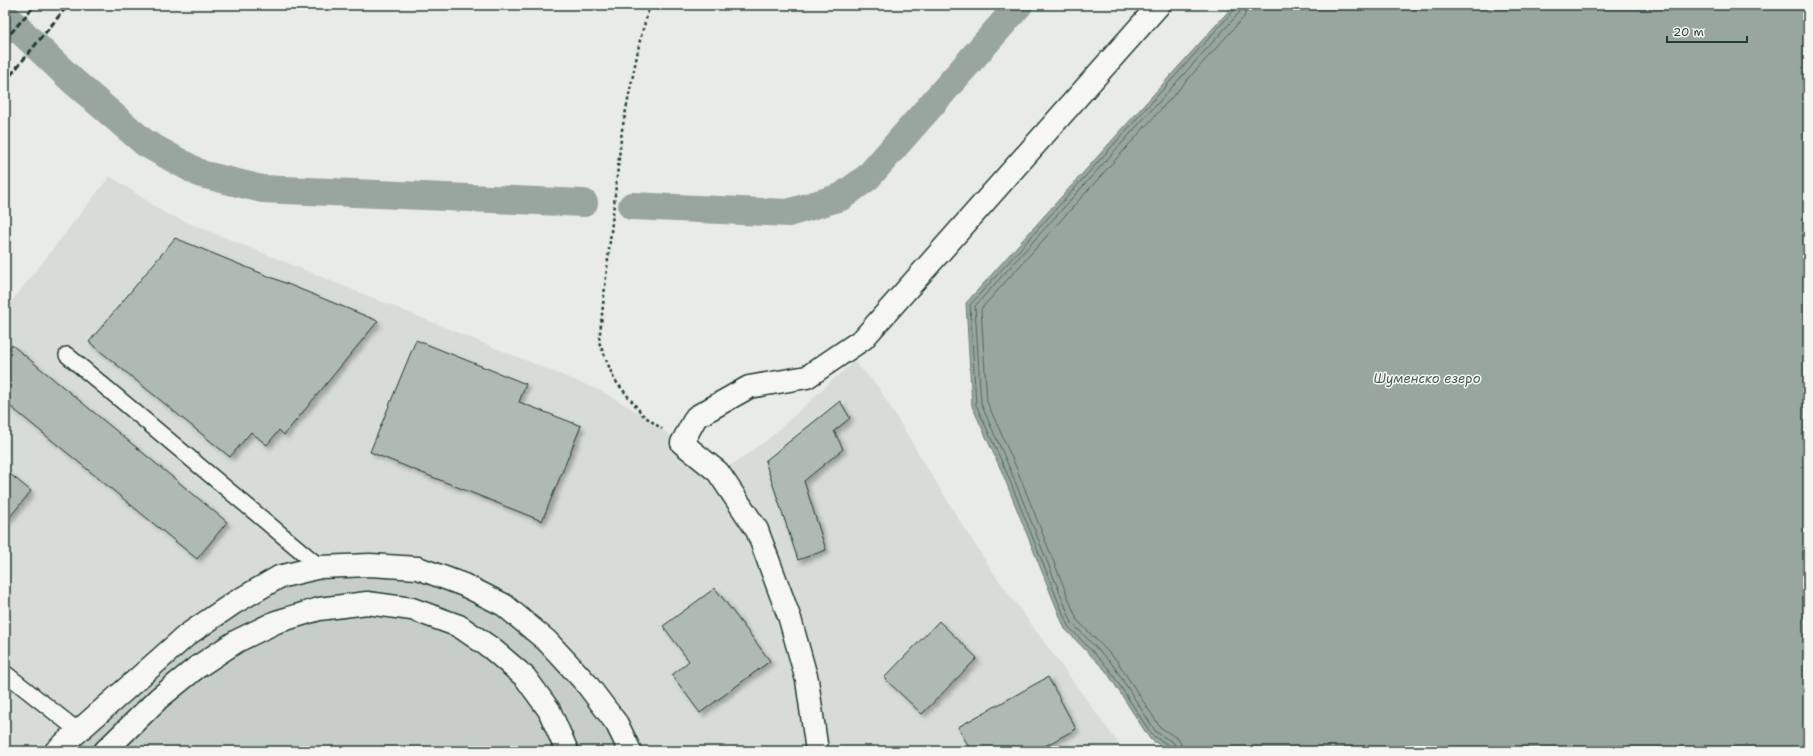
<svg xmlns="http://www.w3.org/2000/svg" width="1813" height="756" font-family="'Shantell Sans',sans-serif">
  <style>
    .built { fill: #d8dcd8 }
    .green { fill: #c7cec9; stroke: #73867e }
    .water { fill: #99a6a0; stroke: #687c75 }
    .lines { fill: none; stroke-linecap: round; stroke-linejoin: round }
    .shore { stroke: #50675f; stroke-width: 1 }
    .canal { stroke: #99a6a0; stroke-width: 28 }
    .building { fill: #b0bab5; stroke: #1f3d34; filter: url(#shadow) }
    .lane-casing { stroke: #1f3d34; stroke-width: 18 }
    .street-casing { stroke: #1f3d34; stroke-width: 25 }
    .secondary-casing { stroke: #1f3d34; stroke-width: 25 }
    .path { stroke: #1f3d34; stroke-width: 2.5; stroke-dasharray: 3 3; stroke-linecap: butt }
    .lane { stroke: #f6f6f2; stroke-width: 15 }
    .street { stroke: #f6f6f2; stroke-width: 22 }
    .secondary { stroke: #f6f6f2; stroke-width: 22 }
    .rail { stroke: #1f3d34; stroke-width: 3; stroke-dasharray: 6 3; stroke-linecap: butt }
    .labels { text-anchor: middle; stroke-width: 3; stroke-linejoin: round; paint-order: stroke }
    .water-label { font-size: 13px; font-style: italic; fill: #445c54; stroke: #f6f6f2 }
  </style>
  <defs>
    <filter id="shadow"><feDropShadow dx="3.5" dy="3.5" stdDeviation="2" flood-color="#0004"/></filter>
  </defs>
  <rect width="100%" height="100%" fill="#e9ebe7"/>
  <filter id="ink" filterUnits="userSpaceOnUse"><feTurbulence type="fractalNoise" baseFrequency=".025" numOctaves="2"/><feDisplacementMap in="SourceGraphic" scale="8" xChannelSelector="R" yChannelSelector="G"/><feConvolveMatrix kernelMatrix="1 2 1 2 8 2 1 2 1" color-interpolation-filters="sRGB"/></filter>
  <g filter="url(#ink)">
    <!-- built -->
    <path class="built" d="M110,176l55,37 436,178 42,24 77,58 47,-33 87,-79 24,26 83,136 34,52 129,176h-1119v-441z"/>
    <!-- green -->
    <path class="green" d="M5,21l14,12 -14,16z
      M418,568l129,73 83,110h-574l223,-174z"/>
    <!-- water -->
    <path class="water" d="M1234,5h574v746h-638l-20,-12 -44,-68 -41,-42 -63,-157 -30,-66 -6,-103z"/>
    <g class="lines">
      <!-- shore -->
      <path class="shore" d="M1172,751l-2,-5 -18,-11 -43,-66 -41,-43 -62,-155 -30,-66 -6,-100 265,-296 2,-4
        M1177,751l-3,-8 -18,-11 -43,-67 -41,-42 -62,-154 -29,-65 -6,-98 264,-293 3,-8
        M1183,751l-2,-7 -3,-5 -18,-12 -43,-66 -40,-41 -61,-153 -29,-65 -6,-93 263,-292 4,-12"/>
      <!-- canal -->
      <path class="canal" d="M5,16l68,65 72,62 56,31 61,15 322,14
        M632,206l156,7 53,-16 27,-20 151,-172"/>
    </g>
    <!-- building -->
    <path class="building" d="M175,238l203,83 -94,114 -5,-5 -12,15 -16,-13 -21,25 -141,-115z
      M416,340l110,44 -7,18 62,24 -39,95 -172,-69z
      M12,345l215,177 -30,37 -192,-157v-49z
      M840,401l10,17 -16,13 9,18 -39,32 22,69 -28,10 -33,-99z
      M5,470l26,21 -26,32z
      M715,588l55,73 -70,52 -28,-38 17,-14 -26,-35z
      M939,621l38,37 -55,56 -38,-36z
      M1048,677l28,52 -40,22h-65l-13,-24z"/>
    <g class="lines">
      <!-- lane casing -->
      <g class="lane-casing">
        <path id="lane" d="M67,355l253,212
          M5,673l72,57"/>
      </g>
      <!-- street casing -->
      <g class="street-casing">
        <path id="street" d="M817,751l-10,-71 -17,-61 -33,-89 -39,-58 -36,-29 14,-26 53,-30 58,-10 56,-38 296,-334"/>
      </g>
      <!-- secondary casing -->
      <g class="secondary-casing">
        <path id="secondary" d="M56,751l131,-116 47,-32 45,-26 41,-10 50,-2 48,3 46,17 40,20 43,36 39,42 31,41 13,27
          M105,751l54,-53 37,-30 41,-27 39,-19 43,-13 48,-6 45,6 47,17 32,22 34,29 24,33 18,41"/>
      </g>
      <!-- path -->
      <path class="path" d="M650,5l-10,35 -18,90 -23,212 15,37 29,36 19,14"/>
      <!-- lane -->
      <use href="#lane" class="lane"/>
      <!-- street -->
      <use href="#street" class="street"/>
      <!-- secondary -->
      <use href="#secondary" class="secondary"/>
      <!-- rail -->
      <path class="rail" d="M5,40l30,-35
        M5,82l63,-77"/>
    </g>
  </g>
  <g class="labels">
    <!-- water labels -->
    <g class="water-label">
      <text x="1427" y="383">Шуменско езеро</text>
    </g>
  </g>
  <!-- margin -->
  <rect width="1813" height="756" fill="none" stroke="#f6f6f2" stroke-width="20"/>
  <rect x="10" y="10" width="1793" height="736" fill="none" stroke="#1f3d34" stroke-width="1.5" filter="url(#ink)"/>
  <!-- scale -->
  <path d="M1667 36v6h80v-6" fill="none" stroke="#1f3d34" stroke-width="2"/>
  <text x="1673" y="36" font-size="12" fill="#1f3d34" stroke="#f6f6f2" stroke-width="3" paint-order="stroke">20 m</text>
</svg>
